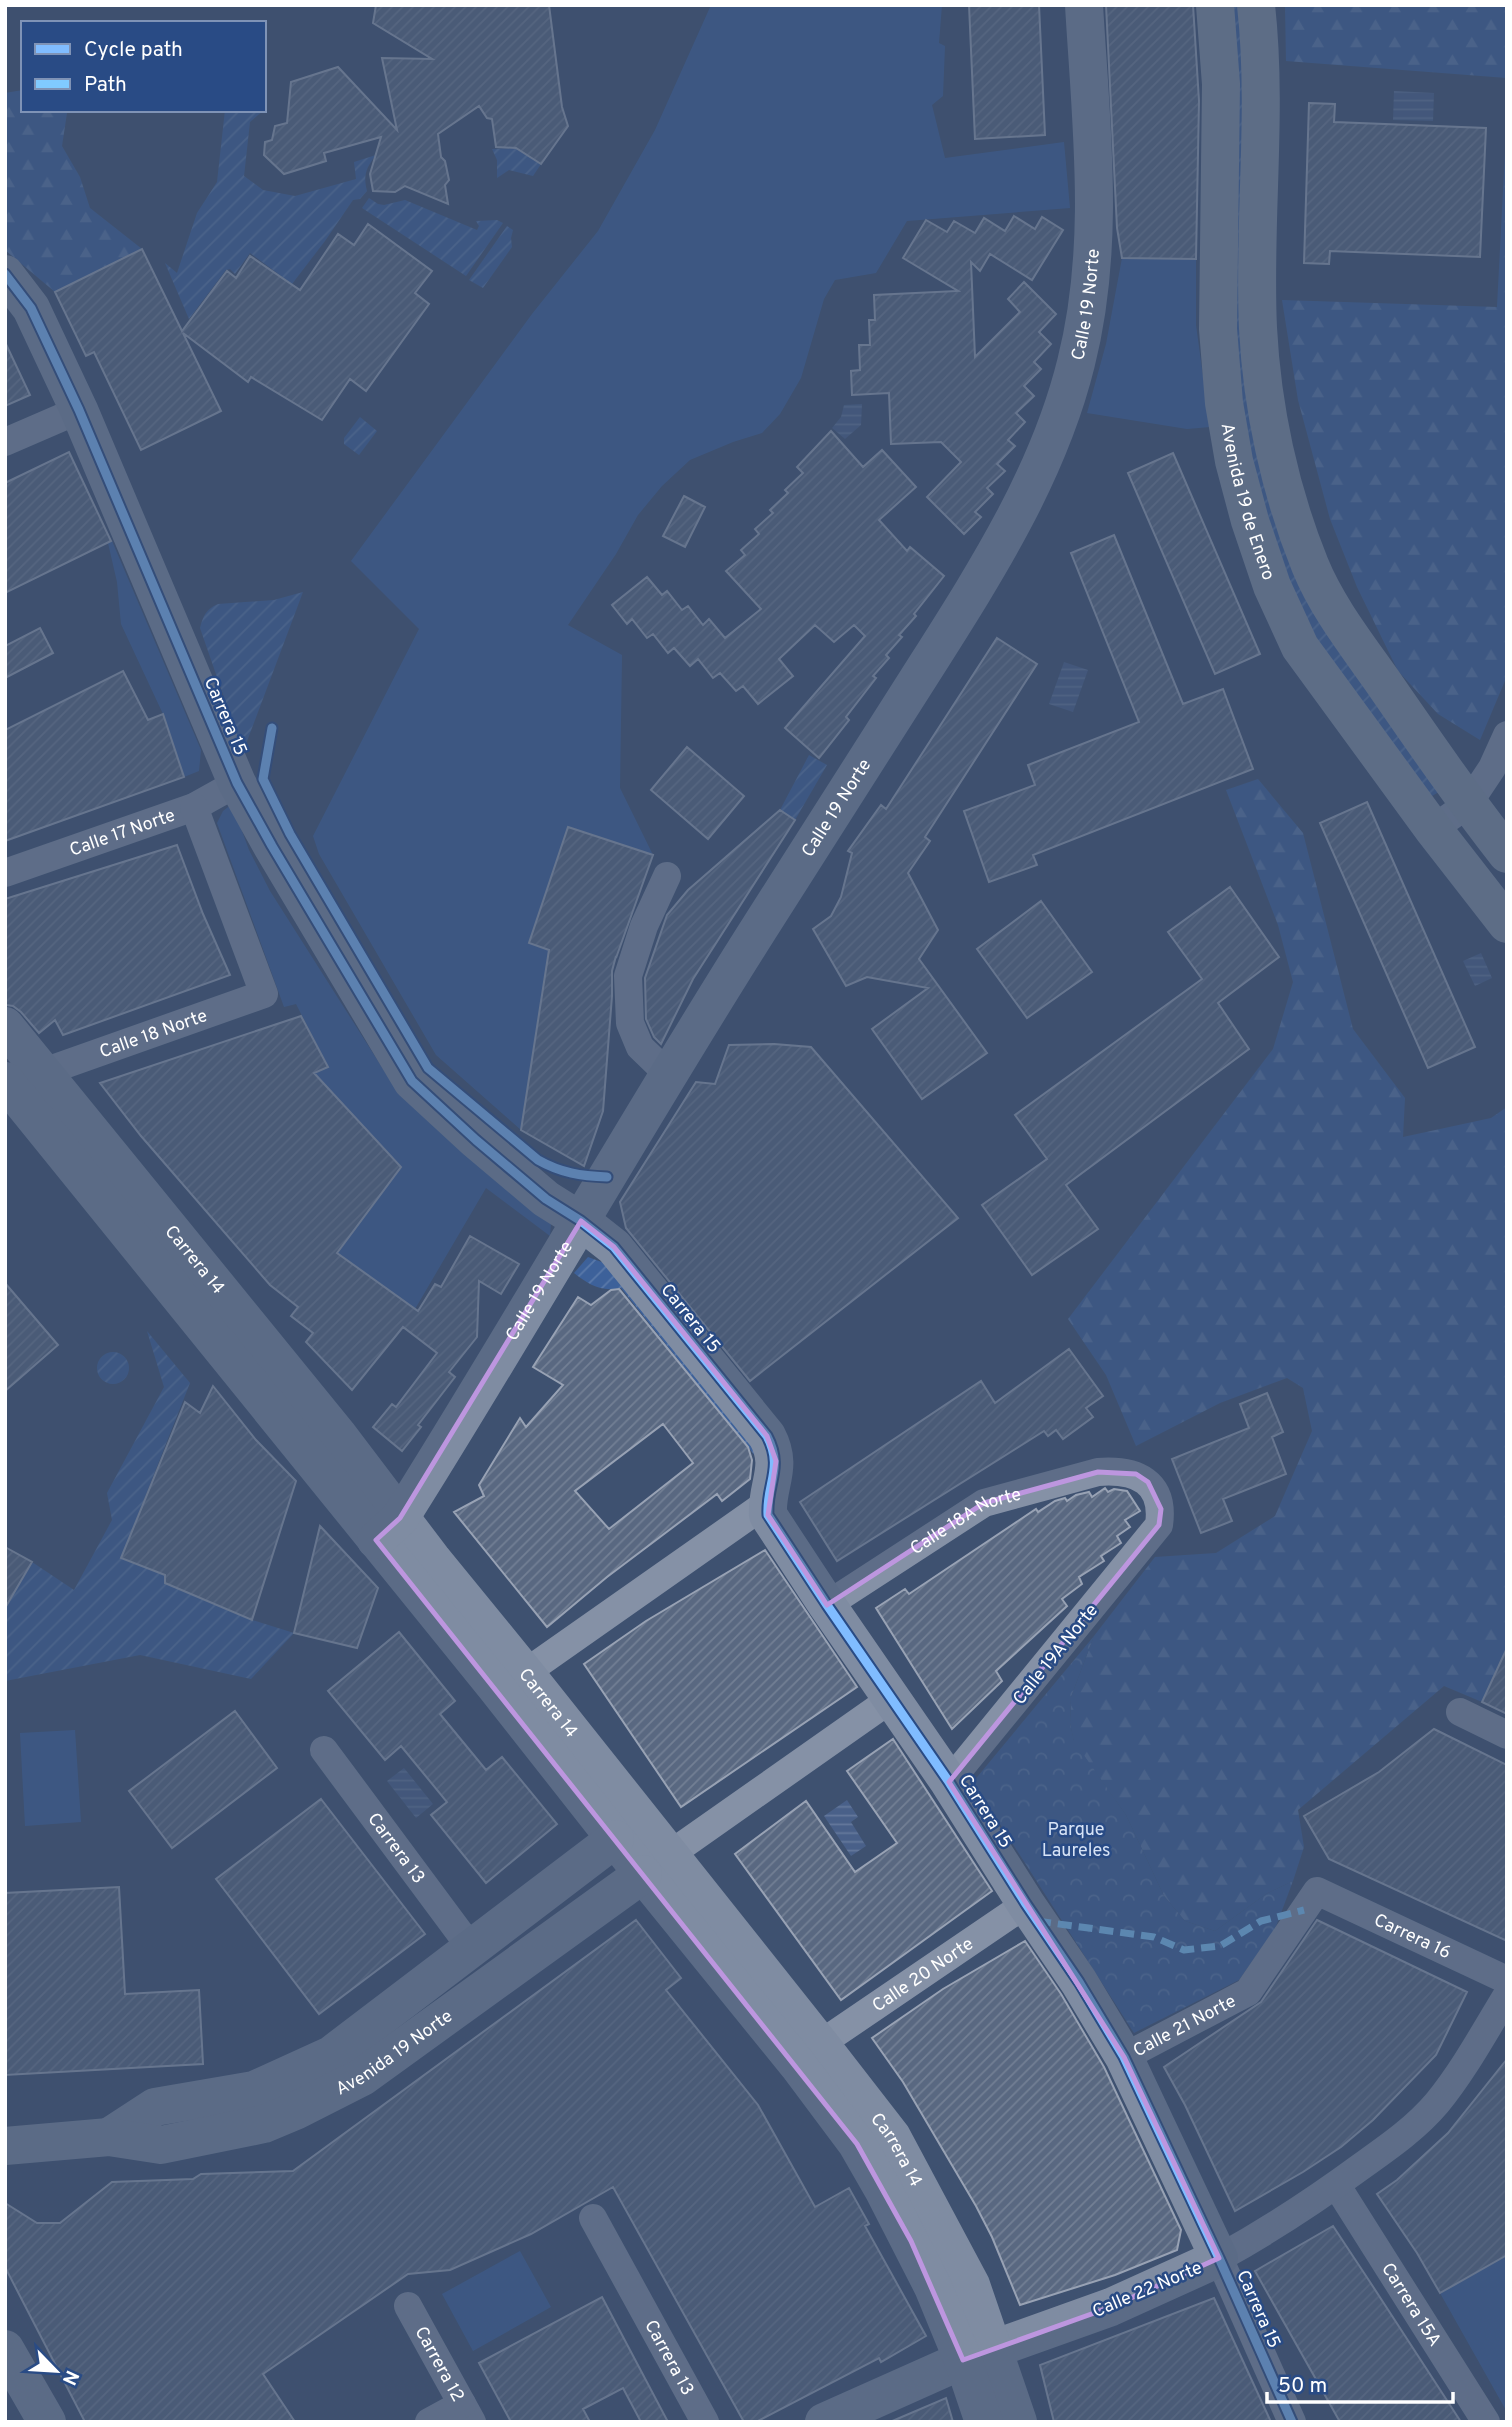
<svg xmlns="http://www.w3.org/2000/svg" width="1512" height="2427" font-family="Overpass,sans-serif">
  <style>
    .grass { fill: #3d619a }
    .forest { fill: url(#forest-firs) }
    .park { fill: url(#park-crowns) }
    .garden { fill: url(#garden-furrows) }
    .water { fill: url(#water-rules) }
    .building { fill: url(#building-hatch); stroke: #98a2b4; stroke-width: 2; fill-rule: evenodd }
    .lines { fill: none; stroke-linecap: round; stroke-linejoin: round }
    .street { stroke: #8591a6; stroke-width: 28 }
    .secondary { stroke: #7f8ca2; stroke-width: 38 }
    .primary { stroke: #8390a3; stroke-width: 38 }
    .quiet { stroke: #80caff; stroke-width: 7; stroke-dasharray: 14 7; stroke-linecap: butt }
    .cycleway-casing { stroke: #294b85; stroke-width: 13 }
    .cycleway { stroke: #80bcff; stroke-width: 9 }
    .marked { fill: none; stroke: #bd96df; stroke-width: 5; stroke-linejoin: round }
    .labels { text-anchor: middle; stroke-width: 5; stroke-linejoin: round; paint-order: stroke }
    .street-label { font-size: 18px; fill: #fff; stroke: #294b85 }
    .park-label { font-size: 18px; fill: #d7e3f6; stroke: #294b85 }
  </style>
  <defs>
    <pattern id="forest-firs" width="22" height="20" patternUnits="userSpaceOnUse" patternTransform="scale(1.75)"><rect width="22" height="20" fill="#3d619a"/><path d="M5 1l3.5 6h-7zM16 11l3.5 6h-7z" fill="#5a79a9"/></pattern>
    <pattern id="park-crowns" width="20" height="18" patternUnits="userSpaceOnUse" patternTransform="scale(1.75)"><rect width="20" height="18" fill="#3d619a"/><path d="M2 6a3 3 0 1 1 6 0M12 15a3 3 0 1 1 6 0" fill="none" stroke="#5a79a9"/></pattern>
    <pattern id="garden-furrows" width="10" height="10" patternUnits="userSpaceOnUse" patternTransform="scale(1.75)"><rect width="10" height="10" fill="#3d619a"/><path d="M-1 1l2-2M0 10L10 0M9 11l2-2" fill="none" stroke="#5a79a9"/></pattern>
    <pattern id="water-rules" width="6" height="5" patternUnits="userSpaceOnUse" patternTransform="scale(1.75)"><rect width="6" height="5" fill="#496089"/><path d="M0 2.5h6" fill="none" stroke="#64789b"/></pattern>
    <pattern id="building-hatch" width="6" height="6" patternUnits="userSpaceOnUse" patternTransform="scale(1.75)"><rect width="6" height="6" fill="#596881"/><path d="M-1 1l2-2M0 6l6-6M5 7l2-2" fill="none" stroke="#727f94"/></pattern>
  </defs>
  <rect width="100%" height="100%" fill="#3e5170"/>
  <!-- grass -->
  <path class="grass" d="M711,5h231l-3,38 6,3 -2,50 -11,9 13,53 119,-16 6,66 -163,13 -31,52 -41,7 -11,19 -23,79 -21,36 -18,19 -29,9 -43,18 -28,26 -24,29 -22,39 -48,71 54,30 -2,133 33,67 -85,-28 -39,116 20,7 -28,180 -85,-75 -117,-201 -6,-18 106,-207 -68,-68 181,-247 66,-83 57,-101z
    M1122,258l74,1v66l14,102 -23,2 -100,-16 19,-69z
    M112,541l89,209 -2,21 -15,6 -21,-63 -42,-90 -4,-42 -9,-39z
    M232,804l17,46 21,41 127,200 154,132 -1,13 -64,-48 -71,121 -78,-56 64,-86 -87,-94 14,-7 -32,-62 -12,3 -67,-184 6,-12z
    M75,1730l6,92 -56,4 -5,-93z
    M520,2251l31,56 -78,44 -31,-57z
    M1507,2255v157l-67,-119z"/>
  <!-- forest -->
  <path class="forest" d="M1285,5h222v73l-221,-17z
    M23,90v20h96v3h-52l-5,33 18,31 10,31 52,41 -87,43 -50,-42v-157z
    M1507,114v562l-27,64 -42,-26 -40,-43 -41,-84 -27,-68 -32,-119 -16,-100 215,7z
    M1258,779l45,54 50,196 52,69 -2,39 88,-19 16,-11v541l-25,54 -38,-16 -146,124 6,37 -11,34 -27,13 -51,37 -30,-10 -21,-25 -38,-81 -52,-73 -4,-19 1,-26 23,-61 61,-79 61,-4 59,-37 37,-85 -9,-43 -16,-10 -67,25 -84,43 -30,-71 -38,-56 205,-270 20,-67 -15,-57 -52,-135z"/>
  <!-- park -->
  <path class="park" d="M1094,1636l-23,61 -1,26 4,18 52,74 38,81 21,25 30,10 51,-37 27,-13 -18,48 -36,51 -105,53 -161,-251z"/>
  <!-- garden -->
  <path class="garden" d="M1226,5h17l19,444 180,341 -15,9 -97,-129 -64,-138 -36,-182z
    M225,110h39l-14,12 -6,54 19,14 32,6 61,-17 -2,-17 22,-7c-10,13 -13,20 -9,36l-7,8 -7,1 -28,41 -33,43 -42,-31 -15,21 -5,-5 -4,1 -37,49 -24,-56 12,10 20,-60 20,-31z
    M516,148l25,16 -8,12 -24,-6 -12,8v-18l-5,-11z
    M369,198l9,6 6,1 21,-5 72,30 2,-4 -3,-5 21,-1 6,3 -37,53 -104,-68z
    M507,226l6,4 -2,8 1,9 -29,41 -14,-8z
    M360,417l17,14 -18,24 -15,-11v-6z
    M303,592l-60,160 -43,-124c3,-12 6,-19 18,-24l56,-4z
    M809,755l18,10 -32,55 -15,-10z
    M588,1257l27,10 140,180 1,10 -135,-169c-20,4 -32,-3 -47,-15z
    M147,1331l43,52 -69,175 44,17v8l87,37 42,13 -43,46 -111,-24 -135,26v-73l27,-46 42,28 38,-70 -5,-27 57,-106z
    M97 1368a16 16 0 1 1 32 0a16 16 0 1 1-32 0Z"/>
  <!-- water -->
  <path class="water" d="M1394,91l40,2 -1,28 -40,-1z
    M862,404l-1,21 -16,14 -13,-11 9,-11 3,-12z
    M1064,662l24,8 -15,42 -24,-8z
    M1481,953l11,25 -17,8 -12,-25z
    M404,1768l29,36 -17,14 -29,-37z
    M847,1800l11,17 -7,5 15,24 -15,10 -27,-40z"/>
  <!-- building -->
  <path class="building" d="M376,5h173l13,102 6,19 -27,38 -25,-16 -20,-1 -4,-28 -5,-1 -8,-12 -41,28 3,23 4,4 4,19 -4,5 3,19 -43,-18 -10,6 -22,-1 -3,-17 11,-37 -57,16 2,8 -42,13 -20,-19 1,-13 7,-2 3,-14 12,-3 4,-41 47,-15 59,63 -15,-72 50,1 -59,-36z
    M969,5h70l6,130 -70,4z
    M1106,5h87l6,96 -3,158 -74,-1 -5,-30z
    M1309,103l26,1 -1,18 152,6 -6,129 -150,-6 -1,13 -25,-1z
    M1014,216l21,13 7,-12 21,13 -31,50 -42,-26 -10,17 -9,-9 4,95 45,-45 -12,-13 16,-17 32,32 -17,18 12,12 -17,18 7,7 -17,17 10,10 -18,17 9,9 -17,18 7,6 -18,18 8,7 -18,17 6,6 -18,18 6,5 -17,17 -37,-37 34,-35 -20,-20 -50,2 -2,-51 -37,2 -1,-24 9,-1 -1,-25h11l-1,-25h6l-1,-25 84,-4 -55,-33 23,-38 21,12 7,-11 21,12 9,-15 21,13z
    M368,224l64,47 -17,22 14,11 -63,87 -16,-12 -28,41 -71,-43 -3,5 -65,-49 38,78 -80,39 -47,-98 -8,4 -31,-64 87,-43 40,82 45,-60 9,7 14,-22 50,34 38,-56 16,11z
    M5,342l25,53 -25,11z
    M831,431l32,36 19,-17 34,37 -37,33 28,31 3,-4 34,29 -30,38 2,2 -17,19 3,2 -16,18 3,3 -16,18 3,2 -30,39 3,3 -30,38 -34,-30 80,-92 -11,-11 -20,17 -19,-17 -36,34 14,17 -35,28 -15,-18 -7,5 -16,-18 -7,5 -15,-19 -8,7 -16,-18 -6,5 -15,-19 -6,4 -15,-19 -5,5 -15,-19 35,-28 15,18 5,-4 15,19 6,-4 15,19 6,-6 16,19 36,-29 -35,-38 19,-16 -4,-5 18,-16 -4,-5 18,-16 -3,-3 18,-17 -3,-3 18,-17 -6,-6z
    M69,452l42,89 -106,52v-110z
    M1173,453l87,201 -45,20 -87,-201z
    M684,496l21,11 -20,40 -22,-11z
    M1114,535l69,169 40,-15 30,80 -220,86 4,10 -48,17 -25,-71 71,-26 -7,-20 111,-43 -68,-169z
    M40,628l13,25 -48,25v-32z
    M997,638l40,26 -112,173 5,4 -22,32 30,57 -19,29 68,94 -65,46 -50,-70 56,-41 -61,-11 -21,9 -33,-57 18,-13 10,-19 11,-44 -4,-2 33,-46 5,4z
    M123,671l25,49 15,-6 21,63 -179,64v-111z
    M687,747l57,49 -36,43 -57,-49z
    M1367,802l108,245 -47,21 -108,-245z
    M780,810l15,10 -102,159 -32,65 -7,-7 -8,-18 -1,-41 22,-63 21,-25z
    M568,827l85,28 -37,103v-2l-4,15v25l-9,115 -19,55 -63,-36 28,-180 -20,-7z
    M177,845l26,69 27,61 -167,60 -8,-15 -16,13 -18,-21 -8,-6 -7,-1 -1,-106z
    M1230,887l49,70 -61,46 31,46 -183,136 32,44 -66,46 -50,-70 65,-46 -32,-44 187,-136 -34,-47z
    M1041,901l51,71 -65,46 -50,-69z
    M301,1016l27,51 -14,6 87,94 -64,86 81,58 17,-27 6,3 29,-51 49,28 -18,30 -22,-13 -2,56 -28,35 6,5 -37,48 3,2 -19,24 -29,-24 19,-23 4,3 41,-54 -34,-26 -51,63 -46,-48 7,-9 -22,-17 7,-9 -28,-22 -129,-149 -41,-53z
    M774,1044l37,3 147,171 -208,163 -124,-153 -6,-26 76,-120 19,2 14,-39z
    M5,1283l53,62 -53,46z
    M619,1289l129,158 4,13 -2,19 -28,22 -5,-7 -110,83 -60,50 -93,-115 30,-16 -5,-11 41,-67 6,9 37,-42 -30,-18 45,-70 13,8 20,-15zM663,1424l30,39 -84,66 -34,-38z
    M1069,1349l34,47 -17,12 7,9 -30,22 -7,-9 -8,6 -4,-5 -207,130 -37,-59 181,-121 14,22z
    M213,1386l43,54 40,41 -44,139 -87,-37v-8l-44,-17 64,-156 15,11z
    M1267,1393l16,39 -11,5 14,37 -63,25 9,22 -31,12 -29,-74 77,-31 -9,-24z
    M1105,1488l3,4 6,-3 13,2 13,20 -15,9 5,7 -13,9 4,7 -20,13 3,5 -25,16 3,7 -20,15 5,7 -71,65 6,10 -50,48 -76,-121 29,-19 4,5 127,-85 2,3 17,-11 10,-3 2,3 9,-6 13,-3 3,5z
    M320,1526l58,62 -21,60 -63,-15z
    M5,1547l27,15 -27,46z
    M765,1550l92,137 -176,120 -97,-143 62,-43z
    M399,1632l56,69 -15,13 46,56 16,-13 55,67 -71,59 -55,-68 16,-13 -46,-56 -16,14 -57,-69z
    M1507,1648v66l-25,-12z
    M235,1711l42,57 -105,80 -43,-57z
    M1434,1729l73,36v176l-178,-82 -25,-43 75,-44z
    M893,1739l99,152 -151,109 -106,-146 71,-53 49,71 42,-29 -50,-72z
    M321,1799l104,135 -106,80 -103,-135z
    M119,1887l6,107 74,-4 4,74 -198,11v-182z
    M636,1920l45,58 -15,12 92,115 57,102 34,-19 20,36 -4,2 61,110 -45,26 -2,-4 -123,64h-12l-131,-235 -82,47 -81,36 -42,4 -145,100 32,48h-210l-80,-155v-64l32,20h23l52,-41 81,-3 8,-5 92,-3z
    M1317,1920l150,72 -31,63 -63,65 -32,27 -38,25 -68,39 -50,-106 -21,-38 97,-65z
    M1025,1941l36,53 43,73 77,163 -4,20 -62,25 -95,30 -28,-68 -16,-31 -73,-124 -31,-44 71,-49z
    M1507,2059v196l-67,38 -23,-40 -40,-59 20,-14 51,-47z
    M1333,2226l37,56 91,140h-121l-85,-151z
    M602,2297l66,125h-27l-18,-34 -40,21 7,13h-79l-32,-59z
    M1214,2298l57,124h-217l-14,-57z
    M946,2398l7,24h-63z"/>
  <g class="lines">
    <!-- street -->
    <g class="street">
      <path d="M5,442l74,-32"/>
      <path d="M1433,829l35,-25 24,-36 15,-33"/>
      <path id="s1" d="M5,873l189,-66 43,-24"/>
      <path d="M667,876l-23,50 -16,50 2,47 10,24 28,27"/>
      <path id="s2" d="M41,1073l223,-79 -70,-187"/>
      <path id="s3" d="M827,1605l157,-102 114,-31c39,-3 67,10 61,53l-210,257"/>
      <path d="M525,1673l242,-170"/>
      <path d="M1460,1712l47,23"/>
      <path id="s4" d="M324,1750l147,198"/>
      <path d="M669,1855l222,-156"/>
      <path id="s5" d="M820,2044l206,-140"/>
      <path id="s6" d="M1124,2057l124,-65 69,-101 190,89"/>
      <path id="s7" d="M1337,2186l149,236"/>
      <path id="s8" d="M593,2218l112,204"/>
      <path id="s9" d="M408,2306l64,116"/>
      <path d="M429,2422l33,-18"/>
      <path d="M1292,2422l-73,-164c49,-27 95,-57 140,-90 28,-20 56,-39 78,-65 27,-33 48,-72 70,-108"/>
    </g>
    <!-- secondary -->
    <g class="secondary">
      <path d="M5,274l26,34 48,102 158,373 35,63 140,235 64,59 70,59 35,22 33,26 153,189c17,32 -1,48 1,79l59,90 122,177 77,122 53,78 45,75 95,201 -108,49 -148,53 -139,62"/>
      <path id="s10" d="M5,1026l333,409 94,124 93,114 295,371 72,93 79,148 47,137"/>
      <path d="M5,1081l490,605 148,188 155,191 59,79 27,47 49,96 30,73 21,62"/>
      <path id="s11" d="M376,1540l24,-22c123,-195 236,-396 360,-591 52,-82 104,-163 156,-245 64,-101 131,-202 160,-319 30,-118 15,-239 8,-358"/>
      <path d="M109,2137l46,-30 99,-17 77,-35 284,-216"/>
      <path id="s12" d="M5,2146l104,-9 52,8 103,-21 31,-13 67,-34 281,-203"/>
      <path d="M5,2349l42,73"/>
    </g>
    <!-- primary -->
    <g class="primary">
      <path id="s13" d="M1215,5l6,79 -3,245 6,74 10,58 16,60 22,65 28,61 133,182 74,95"/>
      <path d="M1256,5c12,108 -3,216 2,323 4,80 22,163 52,237 17,42 47,80 73,117 40,58 80,116 124,172"/>
    </g>
    <!-- quiet -->
    <path class="quiet" d="M1037,1921l117,16 30,13 36,-4 41,-25 43,-11"/>
    <!-- cycleway casing -->
    <g class="cycleway-casing">
      <path id="cycleway" d="M5,274l26,34 48,102 158,373 35,63 140,235 64,59 70,59 35,22 33,26 153,189c17,32 -1,48 1,79l59,90 122,177 77,122 53,78 45,75 95,201 73,164
        M272,728l-9,51 27,55 138,234 110,92c23,13 43,16 69,17"/>
    </g>
    <!-- cycleway -->
    <use href="#cycleway" class="cycleway"/>
  </g>
  <!-- marked area -->
  <path d="M0 0H1512V2427H0ZM581,1221l33,26 153,189 9,25 -8,54 59,90 157,-102 114,-31 38,2 12,8 13,27 -2,16 -210,257 175,275 95,201 -108,49 -148,53 -52,-119 -54,-97 -481,-604 24,-22z" fill="#3e5170" fill-opacity=".55" fill-rule="evenodd"/>
  <path class="marked" d="M581,1221l33,26 153,189 9,25 -8,54 59,90 157,-102 114,-31 38,2 12,8 13,27 -2,16 -210,257 175,275 95,201 -108,49 -148,53 -52,-119 -54,-97 -481,-604 24,-22z"/>
  <g class="labels">
    <!-- street labels -->
    <g class="street-label">
      <text dy="6" stroke="none"><textPath href="#s11" startOffset="1433">Calle 19 Norte</textPath></text>
      <text dy="6" stroke="none"><textPath href="#s13" startOffset="500">Avenida 19 de Enero</textPath></text>
      <text transform="translate(226 716) rotate(67)" y="6">Carrera 15</text>
      <text dy="6" stroke="none"><textPath href="#s11" startOffset="866">Calle 19 Norte</textPath></text>
      <text dy="6" stroke="none"><textPath href="#s1" startOffset="124">Calle 17 Norte</textPath></text>
      <text dy="6" stroke="none"><textPath href="#s2" startOffset="119">Calle 18 Norte</textPath></text>
      <text dy="6" stroke="none"><textPath href="#s10" startOffset="301">Carrera 14</textPath></text>
      <text dy="6" stroke="none"><textPath href="#s11" startOffset="299">Calle 19 Norte</textPath></text>
      <text transform="translate(691 1318) rotate(51)" y="6">Carrera 15</text>
      <text dy="6" stroke="none"><textPath href="#s3" startOffset="163">Calle 18A Norte</textPath></text>
      <text transform="translate(1055 1654) rotate(-51)" y="6">Calle 19A Norte</text>
      <text dy="6" stroke="none"><textPath href="#s10" startOffset="868">Carrera 14</textPath></text>
      <text transform="translate(986 1811) rotate(58)" y="6">Carrera 15</text>
      <text dy="6" stroke="none"><textPath href="#s4" startOffset="122">Carrera 13</textPath></text>
      <text dy="6" stroke="none"><textPath href="#s6" startOffset="368">Carrera 16</textPath></text>
      <text dy="6" stroke="none"><textPath href="#s5" startOffset="124">Calle 20 Norte</textPath></text>
      <text dy="6" stroke="none"><textPath href="#s6" startOffset="68">Calle 21 Norte</textPath></text>
      <text dy="6" stroke="none"><textPath href="#s12" startOffset="411">Avenida 19 Norte</textPath></text>
      <text dy="6" stroke="none"><textPath href="#s10" startOffset="1435">Carrera 14</textPath></text>
      <text transform="translate(1147 2289) rotate(-23)" y="6">Calle 22 Norte</text>
      <text dy="6" stroke="none"><textPath href="#s7" startOffset="140">Carrera 15A</textPath></text>
      <text transform="translate(1259 2309) rotate(66)" y="6">Carrera 15</text>
      <text dy="6" stroke="none"><textPath href="#s8" startOffset="159">Carrera 13</textPath></text>
      <text dy="6" stroke="none"><textPath href="#s9" startOffset="66">Carrera 12</textPath></text>
    </g>
    <!-- park labels -->
    <g class="park-label">
      <text x="1076" y="1835">Parque<tspan x="1076" dy="21">Laureles</tspan></text>
    </g>
  </g>
  <!-- border -->
  <rect width="1512" height="2427" fill="none" stroke="#ffffff" stroke-width="14"/>
  <!-- legend -->
  <rect x="21" y="21" width="245" height="91" fill="#294b85" stroke="#7f93b6" stroke-width="2"/>
  <rect x="35" y="44" width="35" height="10" fill="#80bcff" stroke="#7f93b6" stroke-width="2"/>
  <text x="84" y="56" font-size="21" fill="#ffffff">Cycle path</text>
  <rect x="35" y="79" width="35" height="10" fill="#80caff" stroke="#7f93b6" stroke-width="2"/>
  <text x="84" y="91" font-size="21" fill="#ffffff">Path</text>
  <!-- north arrow -->
  <g transform="translate(56 2371) rotate(115)" stroke="#294b85" stroke-width="5" paint-order="stroke">
  <path d="M0-5L12 26L0 18L-12 26Z" fill="#ffffff"/>
  <text y="-10" font-size="19" font-weight="bold" text-anchor="middle" fill="#ffffff">N</text>
  </g>
  <!-- scale -->
  <path d="M1267 2392v10h186v-10" fill="none" stroke="#ffffff" stroke-width="3.5"/>
  <text x="1278" y="2392" font-size="21" fill="#ffffff" stroke="#294b85" stroke-width="5" paint-order="stroke">50 m</text>
</svg>
